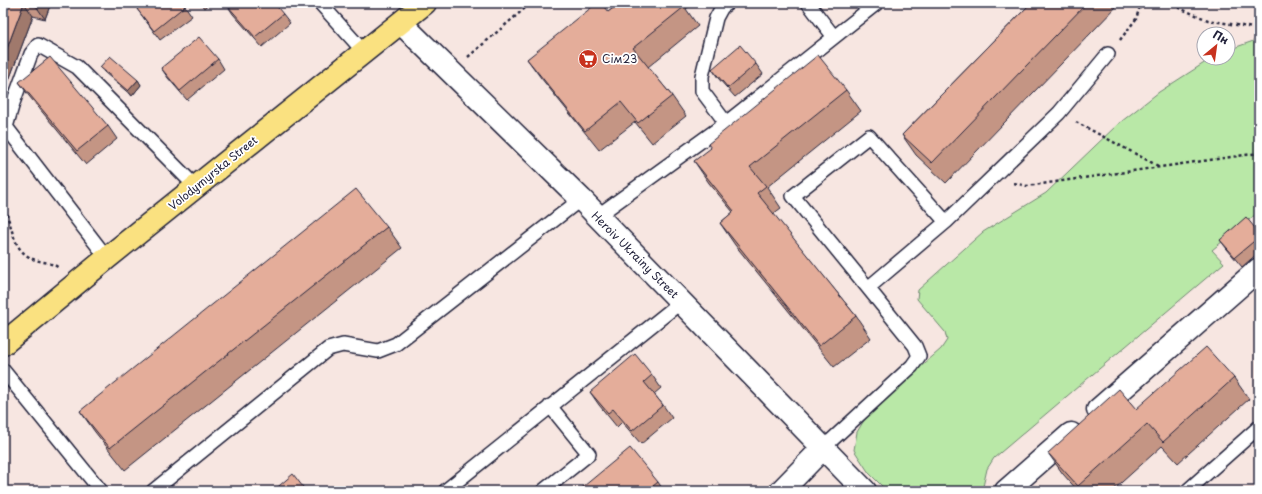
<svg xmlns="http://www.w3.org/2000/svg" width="1262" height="494" font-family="'Playpen Sans',sans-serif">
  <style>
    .green { fill: #b9e8a7; stroke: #6e8571 }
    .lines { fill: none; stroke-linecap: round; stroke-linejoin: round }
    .lane-casing { stroke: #22223b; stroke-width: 16 }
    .street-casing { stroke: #22223b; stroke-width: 25 }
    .primary-casing { stroke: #22223b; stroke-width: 25 }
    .path { stroke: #22223b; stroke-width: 2.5; stroke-dasharray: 3 3; stroke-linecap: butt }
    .lane { stroke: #fff; stroke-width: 13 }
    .street { stroke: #fff; stroke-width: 22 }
    .primary { stroke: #fae180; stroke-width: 22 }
    .wall { fill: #c49584; stroke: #22223b }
    .shaded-wall { fill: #a0796c; stroke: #22223b }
    .building { fill: #e4ad9a; stroke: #22223b }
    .labels { text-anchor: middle; stroke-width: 3.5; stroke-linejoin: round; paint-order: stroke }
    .poi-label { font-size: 11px; fill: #22223b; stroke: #fff; text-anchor: start }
    .street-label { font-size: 11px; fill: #22223b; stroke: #fff }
  </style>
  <rect width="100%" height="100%" fill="#f7e6e1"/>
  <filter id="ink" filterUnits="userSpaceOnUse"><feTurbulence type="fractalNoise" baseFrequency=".025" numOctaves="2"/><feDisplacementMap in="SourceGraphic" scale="8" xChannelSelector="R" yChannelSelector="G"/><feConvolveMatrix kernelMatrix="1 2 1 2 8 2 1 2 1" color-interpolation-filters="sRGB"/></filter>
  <g filter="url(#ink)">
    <!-- green -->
    <path class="green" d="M1259,39v180l-4,-4 -43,35 12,13 -230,195 -7,11 -5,22h-95l-18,-18 -15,-23 3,-18 12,-20 72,-63 6,-9 -2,-8 -28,-33 1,-9 65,-58 63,-39 71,-68 42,-33 53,-34h16v-8z"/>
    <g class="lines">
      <!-- lane casing -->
      <g class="lane-casing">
        <path id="lane" d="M320,3l44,49
          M808,3l26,34
          M726,123l-24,-32v-15l14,-58 6,-11 6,-4
          M596,217l130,-94 151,-120
          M107,258l-101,-131 7,-24 18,-49 7,-9 39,22 119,120
          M868,288l-75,-92 76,-60 77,86
          M3,370l98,121
          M823,448l89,-82 7,-10 -4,-10 -47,-58 78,-66 113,-109 49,-59
          M153,491l175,-142 15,-4 35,6 18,-7 185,-145
          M445,491l236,-189
          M543,491l46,-37 -39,-48
          M1187,491l72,-64"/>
      </g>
      <!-- street casing -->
      <g class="street-casing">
        <path id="street" d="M401,23l180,176 284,292
          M1098,410l161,-141
          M781,491l42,-43
          M1006,491l65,-57"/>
      </g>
      <!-- primary casing -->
      <g class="primary-casing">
        <path id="primary" d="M3,344l104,-86 318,-255"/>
      </g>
      <!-- path -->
      <path class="path" d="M1167,3l41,17 51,9
        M1120,40l16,-21 5,-16
        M468,57l63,-54
        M1076,122l84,45
        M1014,183l13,3 232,-33
        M3,208c11,17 7,37 26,49 9,6 21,4 30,11"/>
      <!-- lane -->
      <use href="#lane" class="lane"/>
      <!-- street -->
      <use href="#street" class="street"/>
      <!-- primary -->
      <use href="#primary" class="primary"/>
    </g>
    <!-- wall -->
    <path class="wall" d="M3,3h48l-6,16 -12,-3 -30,80z
      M183,3l9,13 -32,24 -23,-31z
      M200,3h10l-6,5z
      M620,3h73l-7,6 12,17 -50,41 24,29 14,20 -34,27 -17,-21 -36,28 -58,-72 -14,-19 81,-47z
      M1031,3h89l-174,180 -30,-28 -14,-20z
      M227,5l56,9 7,9 -28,24 -29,-33z
      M218,59l6,10 -37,31 -19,-22 -7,-10z
      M756,64l7,10 -28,23 -17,-19 -6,-9z
      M100,67l38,13 3,5 -9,11 -28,-24z
      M19,82l89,44 9,13 -31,26 -57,-69z
      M846,90l15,21 -94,76 14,21 -8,6 83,102 15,22 -37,29 -99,-122 -15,-22 13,-11 -24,-29 -15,-22z
      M387,227l15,21 -277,222 -30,-38 -15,-21z
      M1259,233v19l-17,15 -15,-18 -7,-9z
      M652,375l9,13 -7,6 9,11 9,13 -31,26 -19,-22 -5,5 -18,-22 -9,-13z
      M1234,378l15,21 -71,64 -16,-17 -50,45h-34l-15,-17 -15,-21 88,-44z
      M658,482l6,9h-86z"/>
    <!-- shaded-wall -->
    <path class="shaded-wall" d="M24,3l9,13 -30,80v-37z
      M37,3h14l-6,16 -9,-13z
      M138,80l3,5 -9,11 -4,-5z"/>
    <!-- building -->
    <path class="building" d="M3,3h21l-21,56z
      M26,3h11l-1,3z
      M144,3h39l2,3 -31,25 -17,-22z
      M229,3h45l9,11 -28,23 -28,-32z
      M597,3h4l7,9 12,-9h61l3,4 -51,41 39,48 -34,27 -17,-21 -36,29 -58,-72z
      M1031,3h56l-155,160 -30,-28z
      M199,37l19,22 -38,32 -19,-23z
      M740,45l16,19 -28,24 -16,-19z
      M818,55l28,35 -96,77 16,19 -9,7 99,123 -37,30 -99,-123 14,-12 -40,-50 17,-13 -3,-4z
      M110,56l28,24 -10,11 -28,-24z
      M50,57l58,69 -31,25 -58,-69z
      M356,189l31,38 -277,221 -30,-37z
      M1246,217l13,16v4l-24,20 -15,-17z
      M1206,347l28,31 -71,64 -16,-18 -69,62 -30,-33 71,-64 17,20z
      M635,354l17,21 -8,7 19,23 -31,26 -19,-22 -5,4 -18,-21z
      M630,448l28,34 -11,9h-69z
      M293,474l13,17h-33z"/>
  </g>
  <!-- icons -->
  <defs>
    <g id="supermarket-disc" transform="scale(1)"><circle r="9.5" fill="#c8321e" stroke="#fff"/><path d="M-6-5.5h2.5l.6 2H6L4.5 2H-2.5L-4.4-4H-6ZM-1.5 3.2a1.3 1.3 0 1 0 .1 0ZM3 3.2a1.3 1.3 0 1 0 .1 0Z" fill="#fff"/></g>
  </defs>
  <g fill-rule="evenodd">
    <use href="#supermarket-disc" x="588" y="59"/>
  </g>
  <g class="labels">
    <!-- poi labels -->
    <g class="poi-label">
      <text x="602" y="63">Сім23</text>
    </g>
    <!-- street labels -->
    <g class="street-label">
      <text transform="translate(213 173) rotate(-39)" y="4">Volodymyrska Street</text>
      <text transform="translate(635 255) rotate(45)" y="4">Heroiv Ukrainy Street</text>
    </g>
  </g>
  <!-- margin -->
  <rect width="1262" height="494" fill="none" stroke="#fff" stroke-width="16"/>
  <rect x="8" y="8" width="1246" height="478" fill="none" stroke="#22223b" stroke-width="1.5" filter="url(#ink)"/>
  <!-- north arrow -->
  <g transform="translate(1216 46) rotate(29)"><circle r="19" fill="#ffffff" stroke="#a7a7b1"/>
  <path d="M0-3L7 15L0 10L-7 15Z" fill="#c8321e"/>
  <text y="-6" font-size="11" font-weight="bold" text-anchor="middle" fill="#22223b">Пн</text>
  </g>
</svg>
